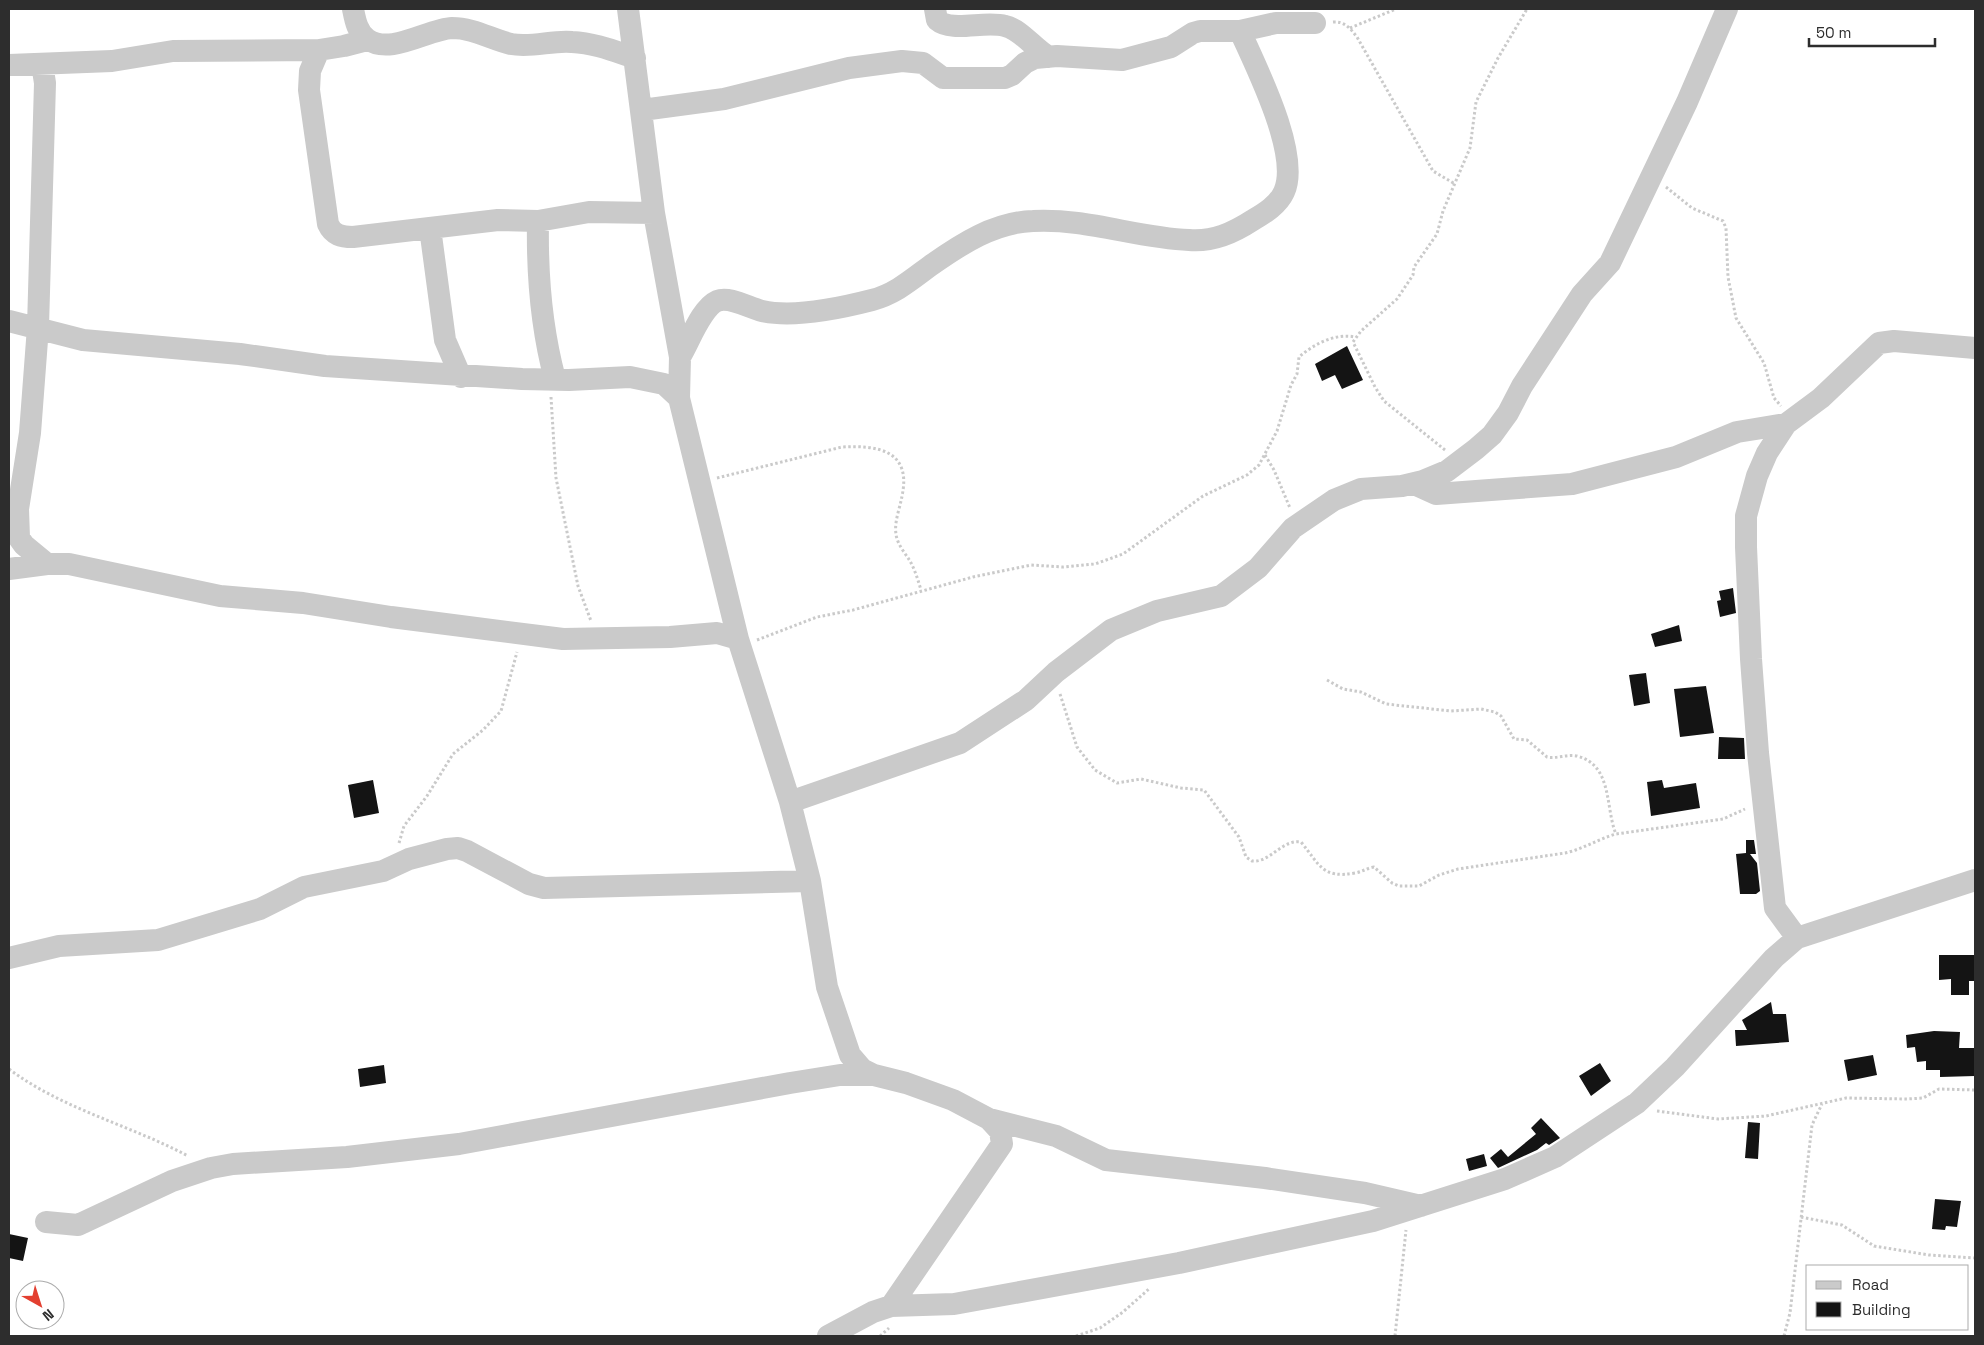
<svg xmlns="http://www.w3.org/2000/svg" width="1984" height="1345" font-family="'Space Grotesk',sans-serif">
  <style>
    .building { fill: #141414 }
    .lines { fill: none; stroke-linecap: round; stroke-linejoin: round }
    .path { stroke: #cacaca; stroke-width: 3; stroke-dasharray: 2.5 2.5; stroke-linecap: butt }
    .minor { stroke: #cacaca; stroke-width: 22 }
  </style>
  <rect width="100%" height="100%" fill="#fff"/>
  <!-- building -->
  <path class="building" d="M1347,346l16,34 -21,9 -7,-14 -13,6 -7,-17z
    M1733,588l3,25 -16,4 -3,-16 4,-1 -2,-9z
    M1679,625l3,16 -27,6 -4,-13z
    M1646,673l4,30 -16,3 -5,-31z
    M1706,686l8,47 -34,4 -6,-48z
    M1719,737l25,1 1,21h-27z
    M373,780l6,33 -25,5 -6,-33z
    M1662,780l2,8 32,-5 4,25 -49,8 -4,-34z
    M1746,840h8l2,14h-6l7,9 3,28 -4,3h-16l-4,-40 10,-1z
    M1939,955h36v26h-6v14h-18v-16l-12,1z
    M1771,1002l2,12h13l3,28 -53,4 -1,-16h12l-5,-10z
    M1934,1031l26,1 -1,16h16v28l-35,1v-7h-14v-9l-9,1 -2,-15 -8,1 -1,-13z
    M1873,1055l4,20 -29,6 -4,-21z
    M1600,1063l11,18 -20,15 -12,-20z
    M384,1065l2,18 -26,4 -2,-18z
    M1541,1118l19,20 -11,7 -3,-2 -9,7 -39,18 -8,-10 11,-9 7,8 28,-23 -5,-6z
    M1748,1122l12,1 -2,36 -13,-1z
    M1484,1154l3,12 -18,5 -3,-12z
    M1935,1199l26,2 -4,26 -11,-1 -1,4 -13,-1z
    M9,1234l19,4 -5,23 -14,-3z"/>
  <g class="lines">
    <!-- path -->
    <path class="path" d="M1333,22c11,-1 17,6 24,15l76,134 22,13
      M1350,28l46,-19
      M1666,187l26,21 31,13 3,7 2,49 8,41 28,45 10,35 7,8
      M551,397l5,81 22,108 13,35
      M1445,450l-61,-49 -9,-14 -22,-45 8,-11 36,-32 16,-24 1,-8 23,-33 6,-23 27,-63 6,-46 22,-44 29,-49
      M1265,455l9,15 16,38
      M717,478l125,-31c35,-2 70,3 60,49 -2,12 -8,26 -6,38 1,10 9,19 14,27 5,9 8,19 11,29
      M757,640l60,-23 36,-7 120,-33 58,-12 32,2 32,-3 28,-10 80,-58 44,-21 12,-10 18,-34 14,-46 6,-11 2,-17c15,-13 36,-24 56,-20
      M1327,680l16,9 18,3 25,12 65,7 30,-2 14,3 6,4 13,23 13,1 20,17c10,2 20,-3 30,-1 36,9 28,52 39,78
      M1060,694l17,53 18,23 22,13 24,-4 40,9 23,2 35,47 7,20 6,4c18,2 30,-22 49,-19 19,23 21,37 54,31 7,-1 12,-5 19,-6l18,16 7,3h20l20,-11 19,-6 107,-16c18,-4 33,-14 51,-19l107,-15 22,-10
      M399,843l5,-17 23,-30 26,-42 30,-24 18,-19 16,-59
      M9,1069c53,40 121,56 179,87
      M1657,1111l61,8 48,-3 80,-18 61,1 16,-1 16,-9 36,1
      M1801,1217l41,8 32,21 55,9 46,3
      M880,1336l9,-8
      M1076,1336l24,-8 23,-16 27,-24
      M1395,1336l11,-106
      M1784,1336l6,-23 22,-188 10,-21"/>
    <!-- minor -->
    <path class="minor" d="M353,9c2,10 4,23 14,30 23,17 61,-10 85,-11 21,0 39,11 59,16 21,4 41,-4 61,-2 22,1 42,9 63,16
      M628,9l26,204 26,144 -1,41 59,241 52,163 20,79 17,106 23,68 12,14 12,6 32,8 47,17 36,19 11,12 2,13 -111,162
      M935,9l2,11c15,13 48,0 68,6 17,4 28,22 44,31
      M319,50l-9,21 -1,19 19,134c5,11 13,13 25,13l145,-17 40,1 51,-9 65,1
      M42,64l3,19 -7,244 -8,106 -12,76 1,29 5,7 23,19
      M9,65l103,-4 61,-10 146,-1 25,-4 23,-6
      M642,110l82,-11 125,-31 53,-7 21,2 20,15h62l7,-3 13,-12 10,-5 22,-2 65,4 49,-13 22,-14 7,-2h40l36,-8h39
      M538,221c-1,54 3,106 17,158
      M430,228l15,112 16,37
      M9,321l74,19 157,14 85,12 197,13 47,1 61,-3 34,7 15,14
      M680,357c9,-14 21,-49 37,-56 13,-5 32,7 45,10 31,7 79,-3 110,-11 23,-6 39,-20 58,-34 31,-22 65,-44 103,-45 53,-3 104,17 156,19 24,2 44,-7 64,-20 12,-7 25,-15 31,-28 17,-37 -28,-125 -44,-161
      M1414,484l22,10 136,-10 104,-27 61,-25 49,-8
      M9,569l38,-5h22l151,32 83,7 88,14 172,22 107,-2 47,-4 21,6
      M790,802l170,-59 66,-43 30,-28 55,-42 46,-19 64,-15 37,-28 35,-40 41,-28 27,-11 41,-3 21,-5 24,-10 29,-22 16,-14 16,-22 14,-27 60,-92 28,-31 77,-161 40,-93
      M1797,938l-22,-30 -17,-155 -7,-94 -5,-112v-31l11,-40 10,-23 19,-29 35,-26 58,-55 15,-2 81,7
      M9,958l50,-12 99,-6 102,-31 44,-22 79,-16 26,-12 38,-10 11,-1 9,3 62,33 15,4 266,-7
      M989,1119l67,17 50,24 159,18 100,15 56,13
      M46,1222l32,3 94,-44 39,-13 22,-4 114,-7 112,-13 331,-61 50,-8h34
      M828,1336l45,-24 18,-6 63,-2 225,-41 194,-42 132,-42 50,-22 82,-54 38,-36 99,-109 23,-20 178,-58"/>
  </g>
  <!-- border -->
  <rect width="1984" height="1345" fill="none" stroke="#2d2d2d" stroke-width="20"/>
  <!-- legend -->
  <rect x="1806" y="1265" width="162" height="65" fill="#ffffff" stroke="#ababab"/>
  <rect x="1816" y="1281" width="25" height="8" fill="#cacaca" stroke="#ababab"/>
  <text x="1852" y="1290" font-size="15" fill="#2d2d2d">Road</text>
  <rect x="1816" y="1302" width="25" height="15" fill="#141414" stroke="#ababab"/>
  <text x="1852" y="1315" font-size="15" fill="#2d2d2d">Building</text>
  <!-- north arrow -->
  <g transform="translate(40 1305) rotate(141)"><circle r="24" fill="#ffffff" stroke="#ababab"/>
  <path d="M0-4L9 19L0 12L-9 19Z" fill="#e33f30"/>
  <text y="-8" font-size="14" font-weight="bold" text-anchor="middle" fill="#2d2d2d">N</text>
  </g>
  <!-- scale -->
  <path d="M1809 38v8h126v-8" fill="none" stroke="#2d2d2d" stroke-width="2.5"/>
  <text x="1816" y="38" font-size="15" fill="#2d2d2d" stroke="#ffffff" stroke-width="4" paint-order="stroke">50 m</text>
</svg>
